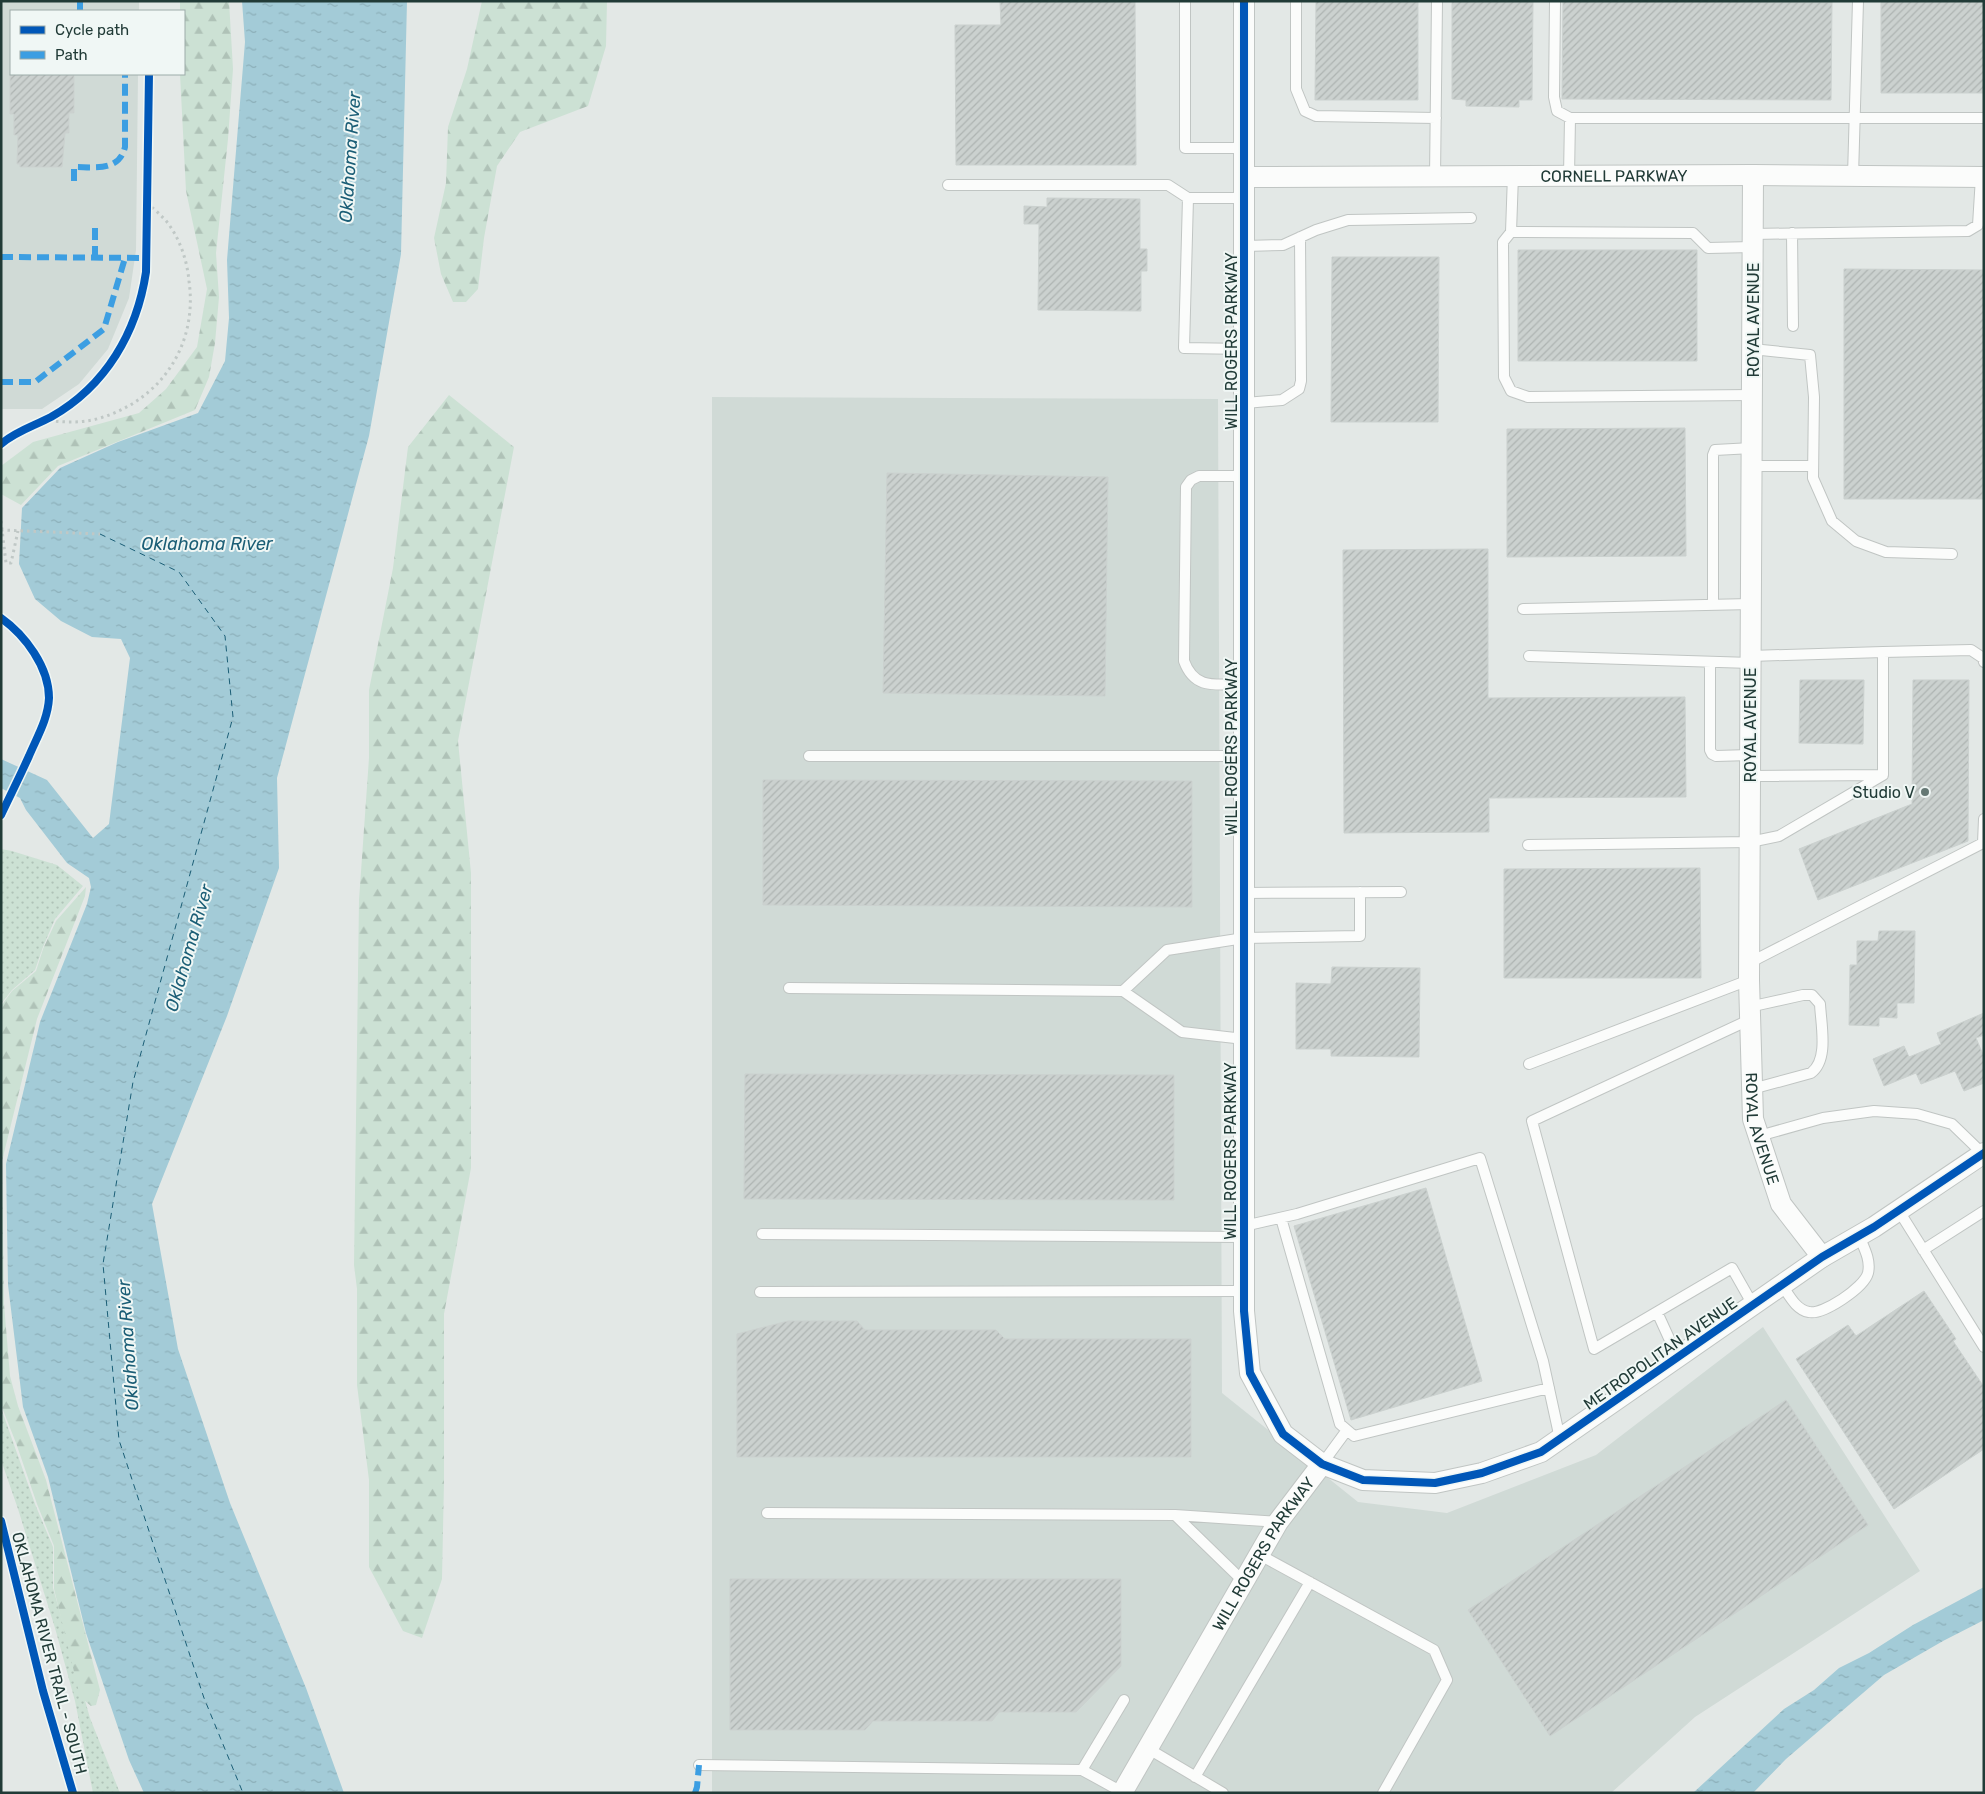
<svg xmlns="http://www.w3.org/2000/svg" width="1985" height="1794" font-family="Rubik,sans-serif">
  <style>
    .built { fill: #d0dad6 }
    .grass { fill: url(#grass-dots) }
    .forest { fill: url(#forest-firs) }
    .water { fill: url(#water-ripples) }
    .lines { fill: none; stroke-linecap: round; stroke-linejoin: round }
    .ferry { stroke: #1b5e76; stroke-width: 1; stroke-dasharray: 6 5; stroke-linecap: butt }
    .building { fill: url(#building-hatch); stroke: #cbd1cf }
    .service-casing { stroke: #c0c5c3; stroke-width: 12 }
    .minor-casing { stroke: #c0c5c3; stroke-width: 22 }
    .path { stroke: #c0c8c6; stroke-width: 3; stroke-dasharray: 2.5 4; stroke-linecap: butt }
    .service { stroke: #fbfcfb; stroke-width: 10 }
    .minor { stroke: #fbfcfb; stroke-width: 20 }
    .quiet { stroke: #3c9ee2; stroke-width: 6; stroke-dasharray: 12 6; stroke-linecap: butt }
    .cycleway-casing { stroke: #f0f7f5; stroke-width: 11 }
    .cycleway { stroke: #0057b8; stroke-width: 8 }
    .poi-dot { fill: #657874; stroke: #f0f7f5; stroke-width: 2 }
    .labels { text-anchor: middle; stroke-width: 4; stroke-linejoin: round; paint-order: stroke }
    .street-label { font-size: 16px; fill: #213b37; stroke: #f0f7f5 }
    .poi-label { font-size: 16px; fill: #213b37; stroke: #f0f7f5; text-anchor: end }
    .water-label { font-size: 18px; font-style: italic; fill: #1b5e76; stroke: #f0f7f5 }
  </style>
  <defs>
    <pattern id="grass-dots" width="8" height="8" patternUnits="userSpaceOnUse" patternTransform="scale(1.25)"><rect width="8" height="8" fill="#cce1d4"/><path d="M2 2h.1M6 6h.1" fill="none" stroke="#afc2b7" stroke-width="1.8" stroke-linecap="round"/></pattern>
    <pattern id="forest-firs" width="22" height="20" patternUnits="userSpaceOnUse" patternTransform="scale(1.25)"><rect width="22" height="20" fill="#cce1d4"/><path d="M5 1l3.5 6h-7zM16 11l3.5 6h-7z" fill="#afc2b7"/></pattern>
    <pattern id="water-ripples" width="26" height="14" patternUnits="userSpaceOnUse" patternTransform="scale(1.25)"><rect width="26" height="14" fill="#a3cbd7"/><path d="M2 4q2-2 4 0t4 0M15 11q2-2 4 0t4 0" fill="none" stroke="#8cafb9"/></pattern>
    <pattern id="building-hatch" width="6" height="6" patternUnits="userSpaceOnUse" patternTransform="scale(1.25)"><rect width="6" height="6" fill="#cbd1cf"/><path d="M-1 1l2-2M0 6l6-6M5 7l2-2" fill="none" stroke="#aeb4b2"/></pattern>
  </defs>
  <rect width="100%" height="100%" fill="#e3e8e6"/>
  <!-- built -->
  <path class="built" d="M1,1h138v10h-128v63h127l-2,176 -7,48 -21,51 -29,35 -37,25h-41z
    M712,397l506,2 4,994 136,109 89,11 149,-58 167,-128 157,244 -225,146 -84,76h-899z"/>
  <!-- grass -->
  <path class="grass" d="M1,849l11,2 45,14 26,21 -28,33 -12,28 -8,23 -23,20 -11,14z
    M1,1408l34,96 18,43v41l37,130 30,75h-27l-18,-92 -20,-73 -37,-119 -17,-49z"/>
  <!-- forest -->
  <path class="forest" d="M180,1h49l4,68 -5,70 -12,114 3,44 -4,46 -6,34 -14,33 -137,56 -37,39 -20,-11v-28l32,-24 106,-29 27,-24 31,-42 10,-58 -21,-98 -6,-117h4v-63h-4z
    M482,1h125l-1,45 -18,60 -68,26 -23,34 -13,72 -6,51 -12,13h-13l-12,-28 -7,-36 12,-55 2,-56 19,-58z
    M449,395l65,52 -56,294 13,132v295l-27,146v168l-2,97 -20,59 -19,-7 -34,-64v-87l-12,-95v-96l-3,-24 5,-365 10,-142v-68l24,-122 15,-121z
    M86,887l-1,9 -48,123 -35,142 2,143 6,72 8,30 28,74 54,210 -4,15 -5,1 -7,-6 -6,-12 -24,-99v-43l-17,-42 -21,-61 -15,-38v-399l11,-15 24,-20 7,-22 13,-28z"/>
  <!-- water -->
  <path class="water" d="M242,1h165l-6,253 -32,182 -92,342 2,90 -52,148 -75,188 26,145 52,154 76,185 38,105h-200l-15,-33 -43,-127 -38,-156 -25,-70 -15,-122 -2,-121 34,-142 47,-118 4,-17 -2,-9 -22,-15 -41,-53 -6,-12 -19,-10v-29l46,21 46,58 16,-14 21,-166 -9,-19 -29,-2 -31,-16 -26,-22 -16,-35 3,-56 38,-40 58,-26 80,-29 27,-52 4,-43 -2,-58 18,-218z
    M1984,1587v33l-41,21 -59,34 -98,84 -33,34h-60l91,-84 30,-19 25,-22 30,-15 44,-28z"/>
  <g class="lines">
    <!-- ferry -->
    <path class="ferry" d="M100,534l79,38 46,64 8,81 -100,365 -30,182 16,176 85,258 39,95"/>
  </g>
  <!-- building -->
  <path class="building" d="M1000,1h135l1,164h-180l-1,-140h46z
    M1316,1h102v99h-103z
    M1452,1h81l-1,99h-13v7l-53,-1v-6l-14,-1z
    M1563,1l269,1 -1,98 -269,-1z
    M1881,1h103v92h-103z
    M10,74h64v39h-5v20h-4l-3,34h-42v-3h-3l1,-29h-4v-21h-4z
    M1047,198l93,1v50h7v22h-6v40l-103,-1 1,-86h-15v-18l23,1z
    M1518,250h179v111h-179z
    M1332,257h107l-1,165h-107z
    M1844,269l140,1 -1,229h-139z
    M1685,428l1,128 -179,1v-128z
    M887,473l221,4 -3,219 -222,-3z
    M1488,549v149l197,-1 1,100 -197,1v34l-145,1 -1,-283z
    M1800,680h64l-1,64 -64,-1z
    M1913,680h56l-1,161 -150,59 -19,-51 113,-45z
    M763,780l429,1v126l-429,-2z
    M1700,868l1,110h-197v-109z
    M1879,931h36l-1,72h-17v15l-18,-1v9l-30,-1 1,-60h7v-24h21z
    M1332,967l88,1 -1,89 -88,-1v-7h-35v-66l35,1z
    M1984,1013v22l-8,3 8,19v26l-20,8 -9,-20 -34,13 -5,-11 -32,13 -11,-27 31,-13 5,11 32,-13 -4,-11z
    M745,1074l429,1v125l-430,-1z
    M1426,1188l56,193 -131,39 -57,-194z
    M1924,1291l32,48 -3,2 31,46v62l-90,60 -98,-150 52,-34 8,11z
    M788,1321h69l8,9h131l9,9h186v118h-454v-123z
    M1786,1400l82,125 -318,211 -82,-126z
    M730,1579h391v87l-45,46h-77l-7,9h-119l-8,9h-135z"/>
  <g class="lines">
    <!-- service casing -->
    <g class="service-casing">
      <path id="service" d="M1185,1v147h60
        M1296,1v88l9,22 11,5 120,2
        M1555,1l-1,96 3,14 13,7h414
        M1569,176l1,-58
        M1853,176l5,-175
        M1435,177l2,-176
        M948,185h220l20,13h57
        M1188,198l-4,150 61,1
        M1511,232l2,-57
        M1792,233l1,93
        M1753,234l215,-3 10,-6 3,-48
        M1245,246l38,-1 33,-15 32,-10 123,-2
        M1752,349l58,6 4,42 -1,81 19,43 24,20 30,11 66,2
        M1752,395l-224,2 -17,-6 -7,-14 -1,-135 8,-10 182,1 15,15 45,-1
        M1245,403l37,-3 17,-11 2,-8 -1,-144
        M1752,466h60
        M1713,605v-150l2,-5 37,-2
        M1523,609l228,-5
        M1883,652l88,-2 12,8 1,4
        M1529,656l222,7
        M1710,662v88l2,4 4,2 34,-1
        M1244,684c-27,0 -49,7 -60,-23l2,-174 5,-7 8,-4h46
        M809,756h435
        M1750,776l132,-1
        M1528,845l222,-3 29,-6 104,-61v-123l-132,4
        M1245,893l156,-1
        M1749,963l234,-120 1,-24
        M789,988l334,3
        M1749,1007l54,-12h9l8,9c1,21 9,56 -9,69l-59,16
        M1749,1020l-217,101 62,228 138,-81 21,37
        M1244,1039l-62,-7 -59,-41 44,-41 77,-12 116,-2v-44
        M1529,1064l220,-84
        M1759,1136l64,-18 51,-7 43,3 35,10 31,30
        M1899,1211l85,136
        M1281,1218l59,206 14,12 195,-48
        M1244,1226l53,-12 183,-56 63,203 17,78
        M762,1234l482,3
        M1923,1250l61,-39
        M1782,1285c7,10 14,25 27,27 14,3 55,-24 59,-39 3,-13 -4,-25 -9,-37
        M760,1292l484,-1
        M1657,1312l21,46
        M1322,1464l25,-34
        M767,1513l408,2 103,7
        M1175,1515l69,67
        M1260,1555l174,95 13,30 -64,113
        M1147,1748l76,45
        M699,1765l383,5 40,22
        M1082,1770l42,-70
        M1195,1777l115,-195"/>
    </g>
    <!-- minor casing -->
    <g class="minor-casing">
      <g id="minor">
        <path d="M1244,1v1310l6,62 33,61 39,30 41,16 72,3 47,-10 59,-21 281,-195 52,-30 110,-74"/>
        <path id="s1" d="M1753,175l-4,805 4,139 28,85 41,53"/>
        <path id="s2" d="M1245,177l508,-2 231,2"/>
        <path id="s3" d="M1122,1793l156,-271 44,-58"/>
      </g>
    </g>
    <!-- path -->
    <path class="path" d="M43,420c19,2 38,4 57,-2 61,-18 98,-73 89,-137 -2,-21 -9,-42 -22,-59 -6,-7 -13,-13 -20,-19
      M1,521l5,42h5l7,-32
      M1,530l99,4"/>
    <!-- service -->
    <use href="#service" class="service"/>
    <!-- minor -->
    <use href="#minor" class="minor"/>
    <!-- quiet -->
    <path class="quiet" d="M80,11v-10
      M74,181v-14c21,0 45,5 51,-20v-73
      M1,257l146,1
      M95,258v-31
      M1,382h34l69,-53 21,-71
      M695,1793l2,-6 2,-22"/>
    <!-- cycleway casing -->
    <g class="cycleway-casing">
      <path id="cycleway" d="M1244,1v1310l6,62 33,61 39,30 41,16 72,3 47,-10 59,-21 281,-195 52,-30 110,-74
        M1,444c15,-13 33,-18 50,-27 55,-31 86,-85 95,-145l3,-198
        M1,618c24,17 48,49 48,80 -1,21 -12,39 -20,58 -9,20 -19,40 -28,59
        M1,1521l42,170 30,102"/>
    </g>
    <!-- cycleway -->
    <use href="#cycleway" class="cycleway"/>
  </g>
  <!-- markers -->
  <circle class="poi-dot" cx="1925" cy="792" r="5"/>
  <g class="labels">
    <!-- street labels -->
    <g class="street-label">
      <text dy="6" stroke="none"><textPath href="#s2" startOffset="369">CORNELL PARKWAY</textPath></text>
      <text transform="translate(1753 320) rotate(-90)" y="6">ROYAL AVENUE</text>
      <text transform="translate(1231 341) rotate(-90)" y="6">WILL ROGERS PARKWAY</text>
      <text transform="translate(1750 725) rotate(-90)" y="6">ROYAL AVENUE</text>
      <text transform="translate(1231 747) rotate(-90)" y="6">WILL ROGERS PARKWAY</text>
      <text dy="6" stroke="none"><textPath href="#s1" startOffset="955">ROYAL AVENUE</textPath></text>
      <text transform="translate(1230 1151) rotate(-90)" y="6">WILL ROGERS PARKWAY</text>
      <text transform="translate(1660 1353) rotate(-35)" y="6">METROPOLITAN AVENUE</text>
      <text dy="6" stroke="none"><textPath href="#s3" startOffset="278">WILL ROGERS PARKWAY</textPath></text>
      <text transform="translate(50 1653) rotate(75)" y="6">OKLAHOMA RIVER TRAIL - SOUTH</text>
    </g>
    <!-- poi labels -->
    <g class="poi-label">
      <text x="1915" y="798">Studio V</text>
    </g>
    <!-- water labels -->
    <g class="water-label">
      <text transform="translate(350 157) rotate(-86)" y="6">Oklahoma River</text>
      <text x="207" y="550">Oklahoma River</text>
      <text transform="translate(189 948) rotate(-74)" y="6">Oklahoma River</text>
      <text transform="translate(128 1345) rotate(-94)" y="6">Oklahoma River</text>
    </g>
  </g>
  <!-- border -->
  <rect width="1985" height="1794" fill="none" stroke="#213b37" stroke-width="5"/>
  <!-- legend -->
  <rect x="10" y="10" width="175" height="65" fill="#f0f7f5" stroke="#9daca9"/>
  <rect x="20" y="26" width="25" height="8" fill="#0057b8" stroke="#9daca9"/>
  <text x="55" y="35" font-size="15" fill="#213b37">Cycle path</text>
  <rect x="20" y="51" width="25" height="8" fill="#3c9ee2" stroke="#9daca9"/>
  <text x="55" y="60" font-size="15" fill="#213b37">Path</text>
</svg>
